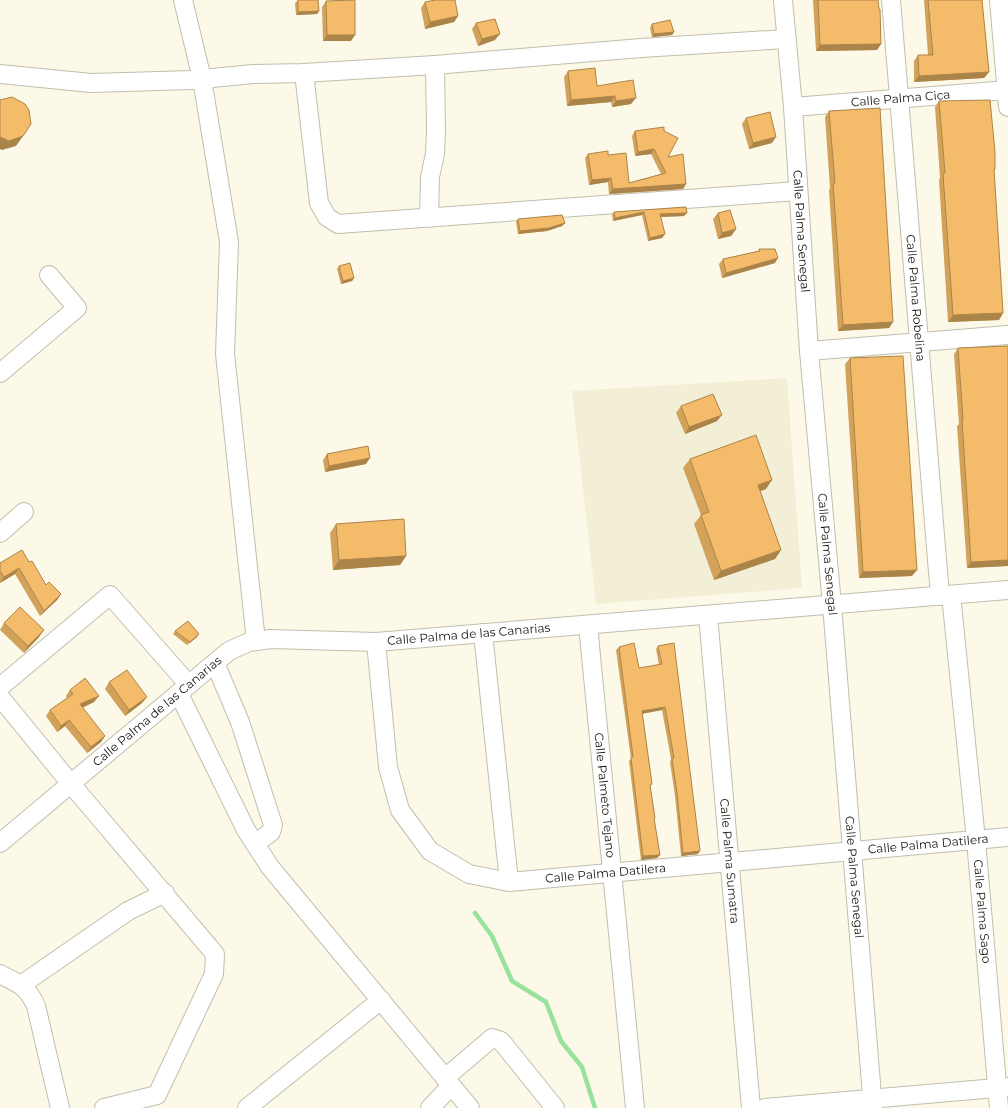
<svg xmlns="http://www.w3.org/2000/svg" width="1008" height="1108" font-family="Montserrat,sans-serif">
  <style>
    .built { fill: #f3efd6 }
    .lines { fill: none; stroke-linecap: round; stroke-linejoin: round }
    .stream { stroke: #98e29e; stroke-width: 4.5 }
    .minor-casing { stroke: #c1beae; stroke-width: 20 }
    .minor { stroke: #fff; stroke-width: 18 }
    .wall { fill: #d2a25b }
    .shaded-wall { fill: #ab844a }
    .building { fill: #f4bc6a; stroke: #ab844a }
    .labels { text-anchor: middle; stroke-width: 3; stroke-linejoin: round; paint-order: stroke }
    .street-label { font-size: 12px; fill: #161510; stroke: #fff }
  </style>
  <rect width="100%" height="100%" fill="#fcf9e8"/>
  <!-- built -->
  <path class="built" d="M787,378l15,210 -206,16 -24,-213z"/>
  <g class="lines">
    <!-- stream -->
    <path class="stream" d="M475,913l17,23 20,45 34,21 15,39 21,26 13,41"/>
    <!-- minor casing -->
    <g class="minor-casing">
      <g id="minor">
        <path d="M183,0l19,79 27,163 -4,112 31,287"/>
        <path id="s1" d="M783,0l10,107 16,244 23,254 41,503"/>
        <path id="s2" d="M891,0l49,596"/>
        <path d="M999,0l9,107"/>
        <path d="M304,73l15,130 8,14 11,7 460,-33"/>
        <path d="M0,74l91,9 101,-3 61,-6 51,-1 131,-8 206,-17 145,-9"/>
        <path id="s3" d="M793,107l215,-17"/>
        <path d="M429,218l1,-41 5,-23 1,-23 -1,-66"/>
        <path d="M809,351l199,-16"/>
        <path d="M0,373l77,-65 -28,-33"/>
        <path d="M0,533l24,-21"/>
        <path id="s4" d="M951,595l25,245 23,268"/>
        <path id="s5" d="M708,615l43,493"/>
        <path id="s6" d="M588,625l47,483"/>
        <path d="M483,633l26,249"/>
        <path id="s7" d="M376,642l12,125 12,43 30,41 39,23 40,8 499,-45"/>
        <path d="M215,663l25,59 33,103 -2,7 -16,12"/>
        <path d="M0,687l110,-92 79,90"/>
        <path d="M179,694l67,136 24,37 200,241"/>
        <path d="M0,697l71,87 144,170 -1,20 -57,121 -53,13"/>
        <path id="s8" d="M0,843l229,-192 20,-9 22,-3 105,3 632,-52"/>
        <path d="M0,974c19,10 27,12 36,32l24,102"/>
        <path d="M21,985l107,-74 37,-18"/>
        <path d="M445,1078l47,-40 9,3 54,67"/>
        <path d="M247,1108l134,-108"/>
        <path d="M430,1108l21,-22"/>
        <path d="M765,1108l243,-21"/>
      </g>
    </g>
    <!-- minor -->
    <use href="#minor" class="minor"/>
  </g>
  <!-- wall -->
  <path class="wall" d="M298,0l21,11 -2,3 -21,1 -1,-12z
    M813,0h65l3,44 -4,6 -61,1z
    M924,0h58l7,72 -5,6 -70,4v-21l4,-6h10z
    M326,1l25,40h-28l-1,-34z
    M425,2l33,14 -4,6 -29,7 -4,-21z
    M476,23l19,17 -17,6 -6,-17z
    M652,24l22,8 -2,3 -20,2 -2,-9z
    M568,71l29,15 34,18 -19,3 -1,-5 -44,4 -3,-29z
    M939,101l56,68 -1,2 9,142 -4,7 -51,2 -9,-142 1,-2 -5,-71z
    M829,111l64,211 -4,6 -51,3 -9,-141 1,-2 -5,-71z
    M746,118l26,25 -23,6 -7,-25z
    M635,131h29l4,26 18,27 -3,5 -74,5 -1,-12 -19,3 -4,-27 3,-4 20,1 21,28 32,-9 -10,-20 -16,2 -3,-20z
    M686,207l-2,9 -24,1 5,17 -3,4 -14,3 -6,-26 -29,6 -1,-6 2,-3z
    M718,213l18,16 -5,7 -13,3 -5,-20z
    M518,219l47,4 -3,3 -15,5 -29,3 -2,-12z
    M759,249l16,14 -53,15 -3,-14 4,-5 35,-8z
    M339,266l15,12 -2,3 -11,3 -4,-15z
    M958,348l50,218 -41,2 -10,-142 2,-2 -5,-70z
    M850,358l62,218 -53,2 -14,-214z
    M681,406l36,15 -32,13 -9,-21z
    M327,454l39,10 -41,8 -2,-12z
    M690,459l76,30 -6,2 21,59 -6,9 -61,21 -20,-56 7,-9 -18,-47z
    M336,524l70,32 -6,9 -67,5 -3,-37z
    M29,562l17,23 15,9 -4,6 -17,16 -25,-42 -15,9v-20z
    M4,623l35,14 -15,16 -24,-23z
    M175,631l22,6 -10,8 -14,-11z
    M658,646l40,208 -17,2 -6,-60 -5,-34 1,-3 -9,-49 -20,4 10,70 -2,2 4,34 6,35 -3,3 -16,2 -12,-99 2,-2 -15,-109 3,-3 20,21 20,-3 -3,-16z
    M109,682l33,21 -17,13 -20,-27z
    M70,690l24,12 -12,6 23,28 -4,6 -14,11 -22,-27 -8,6 -11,-16 4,-6 17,-12 -1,-2z"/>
  <!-- shaded-wall -->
  <path class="shaded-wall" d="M319,11l-2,3 -21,1 2,-3z
    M458,16l-4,6 -29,7 5,-7z
    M674,32l-2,3 -20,2 2,-3z
    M500,34l-5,6 -17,6 4,-7z
    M327,35h28l-4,6h-28z
    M881,44l-4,6 -61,1 4,-6z
    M989,72l-5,6 -70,4 5,-6z
    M615,96l-4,6 -44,4 4,-6z
    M636,98l-5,6 -19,3 4,-6z
    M23,136l-7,10 -14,4 -2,-1v-12z
    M776,137l-4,6 -23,6 4,-6z
    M654,149l-3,5 -16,2 3,-4z
    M611,178l-3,4 -19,3 3,-5z
    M686,184l-3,5 -74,5 4,-5z
    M644,212l-2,3 -29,6 2,-3z
    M687,213l-3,3 -27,1 3,-3z
    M565,223l-3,3 -15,5 -29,3 2,-3z
    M736,229l-5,7 -13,3 4,-6z
    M665,234l-3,4 -14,3 2,-3z
    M778,258l-3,5 -53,15 4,-5z
    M354,278l-2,3 -11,3 2,-3z
    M1003,313l-4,7 -51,2 5,-7z
    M893,322l-4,6 -51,3 5,-6z
    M722,415l-5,6 -32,13 4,-7z
    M370,458l-4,6 -41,8 4,-6z
    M772,480l-6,9 -14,5 6,-9z
    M781,550l-6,9 -61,21 7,-9z
    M406,556l-6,9 -67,5 6,-10z
    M1008,560v6l-41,2 4,-6z
    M19,568l-4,6 -15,9 4,-6z
    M917,570l-5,6 -53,2 4,-6z
    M61,594l-4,6 -17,16 4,-5z
    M44,630l-5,7 -15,16 4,-7z
    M199,634l-2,3 -10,8 3,-3z
    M99,696l-5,6 -19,9 5,-7z
    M147,697l-5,6 -17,13 4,-6z
    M665,707l-3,3 -22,4 2,-3z
    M69,720l-4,6 -8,6 4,-6z
    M105,736l-4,6 -14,11 4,-6z
    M700,851l-2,3 -17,2 2,-3z
    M660,855l-3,3 -16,2 2,-4z"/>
  <!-- building -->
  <path class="building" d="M298,0h20l1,11 -21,1z
    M355,0v35h-28l-1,-34z
    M435,0h20l3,16 -28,6 -5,-20z
    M818,0h60l1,9h1l1,35 -61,1z
    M928,0h54l7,72 -70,4 -1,-21h15z
    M495,19l5,15 -18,5 -6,-16z
    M670,20l4,12 -20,2 -2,-10z
    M595,68l2,18 36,-6 3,18 -20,3 -1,-5 -44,4 -3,-29z
    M12,97l13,7 4,6 2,14 -8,12 -14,5 -9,-4v-37z
    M990,100l5,52v17h-1l9,144 -50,2 -10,-141 2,-1 -6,-72z
    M880,108l13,214 -50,3 -10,-141 2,-1 -6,-72z
    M770,112l6,25 -23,6 -7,-25z
    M664,127v4l14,7 -10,19 15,-3 3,30 -73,5 -2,-11 -19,2 -4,-26 20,-3v4l18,-2 3,30 37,-10 -12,-24 -16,3 -3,-21z
    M686,207l1,6 -27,1 5,20 -15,4 -6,-26 -29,6 -1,-6z
    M730,210l6,19 -14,4 -4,-20z
    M562,215l3,8 -16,5 -29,3 -2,-12z
    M759,249h16l3,9 -52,15 -3,-14 37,-8z
    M350,263l4,15 -11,3 -4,-15z
    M1008,346v214l-37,2 -9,-142h1l-5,-72z
    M903,356l14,214 -54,2 -13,-214z
    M713,394l9,21 -33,12 -8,-21z
    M756,435l16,45 -14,5 23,65 -60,21 -20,-56 8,-3 -19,-53z
    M368,446l2,12 -41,8 -2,-12z
    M404,519l2,37 -67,4 -3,-36z
    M22,550l7,12 3,-1 14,24 3,-3 12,12 -17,17 -25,-43 -15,9 -4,-6v-8z
    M20,607l24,23 -16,16 -24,-23z
    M188,621l11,13 -9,8 -15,-11z
    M634,643l5,25 23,-4 -4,-18 16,-3 26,208 -17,2 -6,-60 -5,-34 2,-1 -9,-51 -23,4 10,73 -2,1 5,33h-1l6,37 -17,1 -12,-98 2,-1 -14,-110z
    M127,670l20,27 -18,13 -20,-28z
    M85,678l14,18 -19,8 25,32 -14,11 -22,-27 -8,6 -11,-16 23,-16 -3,-4z"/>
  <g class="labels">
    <!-- street labels -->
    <g class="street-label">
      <text dy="4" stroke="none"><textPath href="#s3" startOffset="108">Calle Palma Cica</textPath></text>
      <text dy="4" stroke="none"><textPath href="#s1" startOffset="232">Calle Palma Senegal</textPath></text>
      <text dy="4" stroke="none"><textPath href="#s2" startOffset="299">Calle Palma Robelina</textPath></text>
      <text dy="4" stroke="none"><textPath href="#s1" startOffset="556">Calle Palma Senegal</textPath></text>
      <text dy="4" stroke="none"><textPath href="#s8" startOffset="541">Calle Palma de las Canarias</textPath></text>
      <text dy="4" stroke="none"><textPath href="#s8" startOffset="205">Calle Palma de las Canarias</textPath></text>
      <text dy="4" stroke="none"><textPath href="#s6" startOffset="171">Calle Palmeto Tejano</textPath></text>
      <text dy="4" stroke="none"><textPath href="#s7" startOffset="728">Calle Palma Datilera</textPath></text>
      <text dy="4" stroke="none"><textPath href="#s5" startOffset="247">Calle Palma Sumatra</textPath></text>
      <text dy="4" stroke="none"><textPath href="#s7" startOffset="404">Calle Palma Datilera</textPath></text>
      <text dy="4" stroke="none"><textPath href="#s1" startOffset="880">Calle Palma Senegal</textPath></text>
      <text dy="4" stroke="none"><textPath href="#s4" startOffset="318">Calle Palma Sago</textPath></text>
    </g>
  </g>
</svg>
